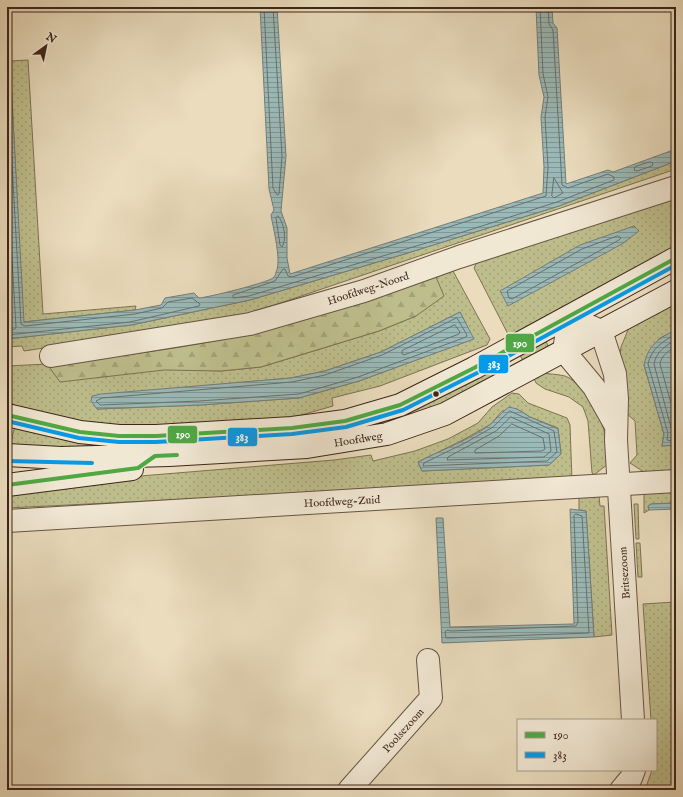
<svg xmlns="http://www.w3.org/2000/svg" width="683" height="797" font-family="'IM FELL English',serif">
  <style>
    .green { fill: url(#green-dots); stroke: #7e7253; fill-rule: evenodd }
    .forest { fill: url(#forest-firs); stroke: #7e7253 }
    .water { fill: url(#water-rules); stroke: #757e79 }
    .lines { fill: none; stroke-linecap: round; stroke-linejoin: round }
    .shore { stroke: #6c706a; stroke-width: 1 }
    .street-casing { stroke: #685343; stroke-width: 24 }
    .secondary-casing { stroke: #3d251a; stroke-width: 24 }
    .street { stroke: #f1e8d4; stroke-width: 22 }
    .secondary { stroke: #f1e8d4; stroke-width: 22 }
    .bus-1-casing { stroke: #f1e8d4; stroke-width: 7 }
    .bus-2-casing { stroke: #f1e8d4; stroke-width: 7 }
    .bus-1 { stroke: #4fa844; stroke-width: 4 }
    .bus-2 { stroke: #069ae8; stroke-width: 4 }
    .bus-dot { fill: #3d251a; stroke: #f1e8d4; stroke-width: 1.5 }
    .labels { text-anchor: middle; stroke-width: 3; stroke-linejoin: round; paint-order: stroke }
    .street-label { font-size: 11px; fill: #3d251a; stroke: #f1e8d4 }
    .line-badge { stroke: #f1e8d4; stroke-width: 1.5 }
    .badge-label { font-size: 11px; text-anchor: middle; font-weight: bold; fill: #fff }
  </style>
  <defs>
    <pattern id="green-dots" width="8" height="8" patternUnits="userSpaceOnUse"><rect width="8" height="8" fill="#bebe8c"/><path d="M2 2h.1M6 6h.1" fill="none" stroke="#a4a378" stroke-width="1.8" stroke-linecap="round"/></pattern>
    <pattern id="forest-firs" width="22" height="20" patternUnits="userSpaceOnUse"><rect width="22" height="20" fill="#bebe8c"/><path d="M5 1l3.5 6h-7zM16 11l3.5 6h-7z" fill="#a4a378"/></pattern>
    <pattern id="water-rules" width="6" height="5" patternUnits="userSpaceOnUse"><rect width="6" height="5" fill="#9abab9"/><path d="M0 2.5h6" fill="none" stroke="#7f9796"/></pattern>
  </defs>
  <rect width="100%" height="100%" fill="#eadcbd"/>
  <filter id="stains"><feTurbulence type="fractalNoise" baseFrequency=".005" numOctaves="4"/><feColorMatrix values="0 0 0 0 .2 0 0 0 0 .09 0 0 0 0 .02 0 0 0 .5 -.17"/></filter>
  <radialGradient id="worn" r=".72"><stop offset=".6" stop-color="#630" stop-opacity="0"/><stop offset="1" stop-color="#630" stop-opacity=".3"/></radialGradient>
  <!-- green -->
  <path class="green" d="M28,60l15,254 93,-8 -1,4 -112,12 -13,-261z
    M676,161v8l-425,144 -48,11 -179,27 -2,-5 -15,1v-8l124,-14 119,-25 151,-45 158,-49z
    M676,197v52l-165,91 -37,-72 3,-6z
    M453,271l37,68 -3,6 -107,41 -48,12 1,8 -56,16 -166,6 -85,-15 -13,-9 -6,-7v-31l40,-2 174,7 40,-4 118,-36 37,-15 20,-39zM460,312l13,27 -114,42 -60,17 -99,7 -103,4 -5,-13 199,-18 34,-7 56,-19z
    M676,297v33l-16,8 -16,27 20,69 -2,12 14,-1v27l-29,2 -17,-11 7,-8 -2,-34 -9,-8 -7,-52 2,-14 7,-17 10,-12z
    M544,341l3,2 2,5 -25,15 -5,-10z
    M497,363l7,13 -70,36 -32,12 -37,9 -51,6 -216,13 -35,-1 -51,-5 -2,-1 5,-19 74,13 40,3 184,-10 45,-7 43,-14 34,-15z
    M540,373c8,1 17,1 25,3 6,2 11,7 15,11 23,20 26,48 28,77l-14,11 -2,-2 -4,-52 -5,-14 -14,-10 -24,-8 -9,-6 -3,-7z
    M512,393l7,1 9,9 39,15 3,7 2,55 -565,28v-15l49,-10 278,-23 37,-5 2,6 42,-10 33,-12 30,-16 14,-16zM517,409l13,8 28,11 3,26 -12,11 -127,6 -4,-9 45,-22 28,-16 11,-13z
    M676,491v12l-25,1 -3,2 1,4 -5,3v-20z
    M599,496l1,10h4l8,129 -18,2 -8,-126 -7,-1v-13z
    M634,504h4l1,35h-3z
    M636,543h4l2,34h-4z
    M676,602v188h-31l7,-20h4v-50h-5l-8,-116z"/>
  <!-- forest -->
  <path class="forest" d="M436,277l8,19 -28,20 -37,15 -118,36 -40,4 -57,-1 -104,12 -13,-18c69,-7 139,-16 207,-31 62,-14 122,-37 182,-56z"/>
  <!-- water -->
  <path class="water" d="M7,7l17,315 111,-12 26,-5 4,-7 29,-5 5,5c11,-1 67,-15 74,-20 2,-2 3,-4 3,-6 6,-11 -3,-44 -5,-57l3,-5 -5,-21 -9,-182h17l9,149 -5,55 6,17v30l3,16 253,-81 1,-26 -3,-50 3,-20 -5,-22 -3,-68h16l1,16 4,5 9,156 42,-14 5,2 63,-23v12l-117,45 -158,49 -151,45 -119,25 -124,14z
    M634,226l5,5 -17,13 -114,62 -8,-15 80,-46z
    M460,312l14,27 -115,42 -60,17 -99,7 -103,4 -6,-8 1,-5 9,-2 190,-16 34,-7 56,-19z
    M676,330v115l-14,1 2,-12 -20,-69c4,-20 15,-27 32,-35z
    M509,407l8,2 13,8 28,12 3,25 -12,11 -127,6 -4,-9c23,-12 52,-22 73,-38 6,-6 11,-12 18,-17z
    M676,503v6l-27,1 -1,-4 3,-2z
    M570,509l16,2 8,126 -152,6 -6,-125h7l7,109 124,-3z"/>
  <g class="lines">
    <!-- shore -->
    <path class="shore" d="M264,7l9,181 4,7 2,-1 3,-38 -9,-149
      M540,7l3,67 5,23 -3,20 3,50 -2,29 -254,81 -4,-1 -3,-7h-2l-8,12 -42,14v3l16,-2 214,-64 94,-30 57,-22v-3l-6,-3 -40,14 -6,-3 -9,-155 -4,-6 -1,-17
      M7,75l14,249 4,2 110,-12 27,-6 6,-6 24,-4 8,6 -1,2 -69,16 -123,13
      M650,162l3,1 -1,3 -15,5 -3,-1 1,-3z
      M7,174l9,153 -1,2 -8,1
      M554,178l9,15 -9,5 -2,-2z
      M278,216c6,6 9,24 4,31l-2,-2 -4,-27z
      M618,236l3,2 -2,2 -107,59 -3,-1 -2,-7 75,-42z
      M457,318l10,17 -1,2 -108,40 -59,17 -100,7 -99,4 -4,-4 6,-3 190,-16 33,-7 57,-20z
      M455,325l5,7 -1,2 -55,21 -2,-1v-3z
      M676,334c-13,7 -25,15 -28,30l20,69 -1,7 9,2
      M676,340c-10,5 -20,12 -22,24l19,71 3,2
      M676,347c-7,3 -15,9 -16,17l16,57
      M510,411l44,20 3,21 -10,9 -124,5 1,-3 41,-20 28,-16z
      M511,417l38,17 2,17 -7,6 -97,3 1,-3 48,-26z
      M512,424l31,14 2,11 -3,2 -67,2v-3l24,-14z
      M576,514l6,2 7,117 -143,5 -1,-6 2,-2 4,1 125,-5 2,-4 -4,-106z"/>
    <!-- street casing -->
    <g class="street-casing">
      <path id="street" d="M51,356l199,-32 114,-33 95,-34 217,-70
        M616,426l-22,-39 -30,-36 5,-34 32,14 14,43 2,25 -1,41 17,280
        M7,521l669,-40
        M349,790l82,-92 -3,-38
        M621,790l10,-12 3,-8"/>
    </g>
    <!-- secondary casing -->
    <g class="secondary-casing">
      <path id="secondary" d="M7,415l73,17 39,4h37l136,-8 53,-7 55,-16 74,-37 202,-110
        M7,455l54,3 108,-3 138,-8 80,-13 58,-20 231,-123
        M7,485l125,-16"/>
    </g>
    <!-- street -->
    <use href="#street" class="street"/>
    <!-- secondary -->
    <use href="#secondary" class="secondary"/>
    <!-- bus-1 casing -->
    <g class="bus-1-casing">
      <path id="bus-1" d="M7,415l73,17 39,4h37l136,-8 53,-7 55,-16 74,-37 202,-110
        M7,485l131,-17 17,-12 22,-1"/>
    </g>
    <!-- bus-2 casing -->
    <g class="bus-2-casing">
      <path id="bus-2" d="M7,421l72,17 40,4h37l136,-8 54,-7 57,-17 74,-37 199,-108
        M7,461l85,2"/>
    </g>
    <!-- bus-1 -->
    <use href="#bus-1" class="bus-1"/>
    <!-- bus-2 -->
    <use href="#bus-2" class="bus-2"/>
  </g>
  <!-- markers -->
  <circle class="bus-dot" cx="436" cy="394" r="3.5"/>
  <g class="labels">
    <!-- street labels -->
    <g class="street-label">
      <text transform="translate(368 288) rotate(-18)" y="4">Hoofdweg-Noord</text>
      <text transform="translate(358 439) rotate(-9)" y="4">Hoofdweg</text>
      <text transform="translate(342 501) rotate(-3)" y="4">Hoofdweg-Zuid</text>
      <text transform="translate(624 573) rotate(-94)" y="4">Britsezoom</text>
      <text transform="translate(403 730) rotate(-48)" y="4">Poolsezoom</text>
    </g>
  </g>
  <g class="line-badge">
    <rect x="505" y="333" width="30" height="20" rx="4" fill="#4fa844"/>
    <rect x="478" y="354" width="31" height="20" rx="4" fill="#069ae8"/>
    <rect x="167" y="425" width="31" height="19" rx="4" fill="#4fa844"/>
    <rect x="227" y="427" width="31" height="20" rx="4" fill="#069ae8"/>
  </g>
  <g class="badge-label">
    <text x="520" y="347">190</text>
    <text x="494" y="368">383</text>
    <text x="183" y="438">190</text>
    <text x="242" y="441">383</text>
  </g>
  <!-- margin -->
  <rect width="683" height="797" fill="none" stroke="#eadcbd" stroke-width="24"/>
  <rect x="8" y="8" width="667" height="781" fill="none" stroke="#3d251a" stroke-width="2"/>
  <rect x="12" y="12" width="659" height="773" fill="none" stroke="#3d251a"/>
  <!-- legend -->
  <rect x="517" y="719" width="140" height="52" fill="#f1e8d4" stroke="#a99a8a"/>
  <rect x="525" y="732" width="20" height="6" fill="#4fa844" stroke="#a99a8a"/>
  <text x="553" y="739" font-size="12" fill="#3d251a">190</text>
  <rect x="525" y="752" width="20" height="6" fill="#069ae8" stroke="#a99a8a"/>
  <text x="553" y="759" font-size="12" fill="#3d251a">383</text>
  <!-- north arrow -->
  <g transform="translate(46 46) rotate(33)" stroke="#f1e8d4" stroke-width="3" paint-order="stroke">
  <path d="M0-3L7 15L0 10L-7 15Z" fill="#3d251a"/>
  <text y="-6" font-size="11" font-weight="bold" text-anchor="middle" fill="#3d251a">N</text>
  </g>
  <rect width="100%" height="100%" filter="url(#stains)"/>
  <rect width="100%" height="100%" fill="url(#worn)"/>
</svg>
